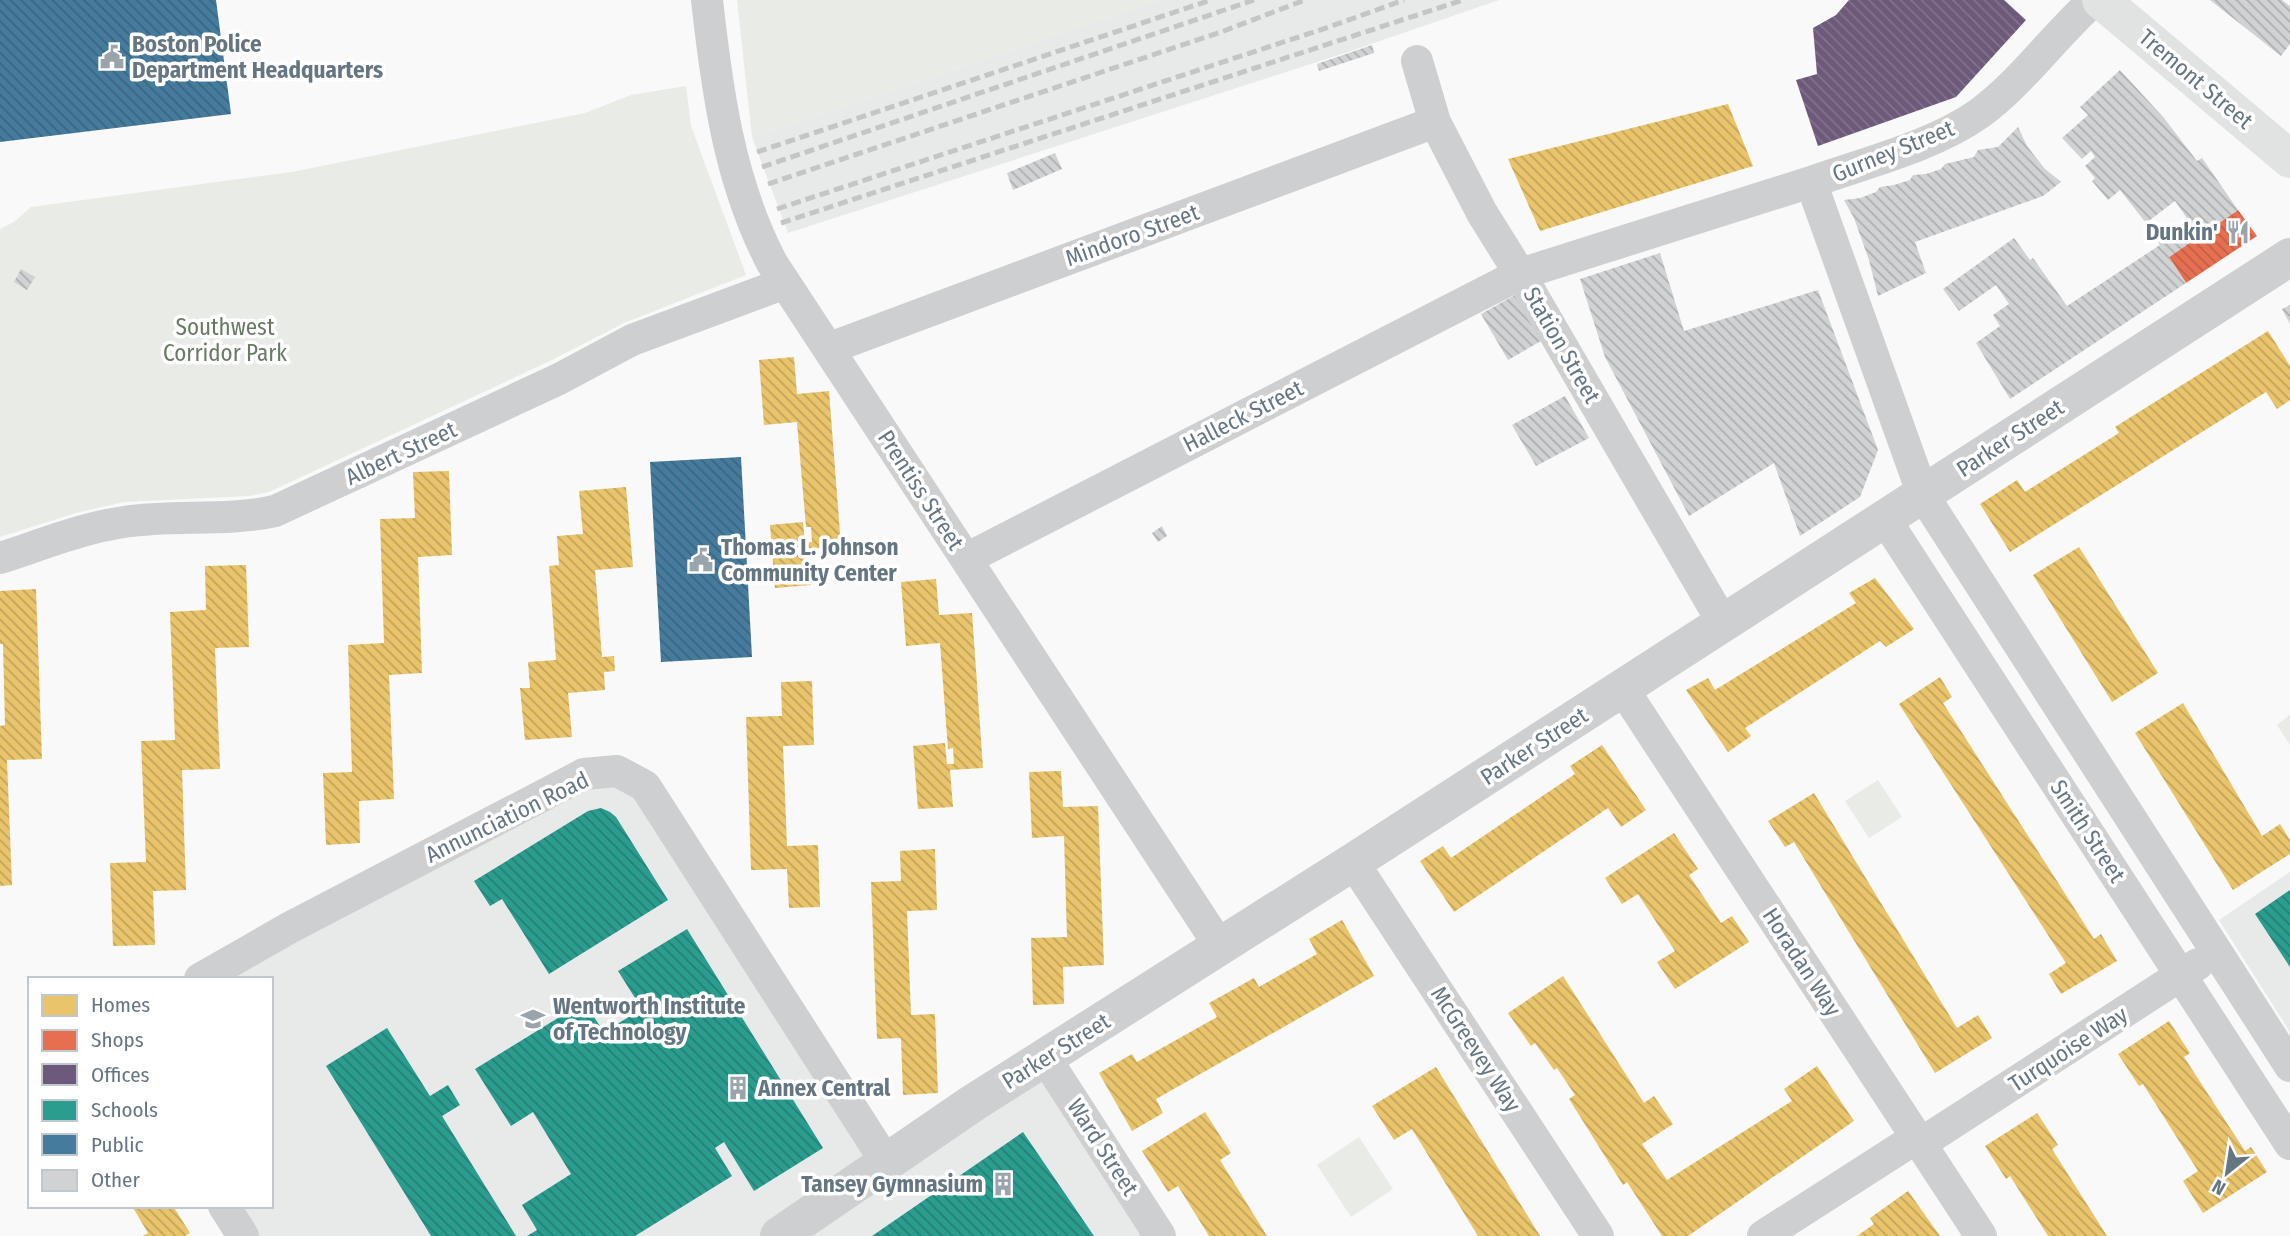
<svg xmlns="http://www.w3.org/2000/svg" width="2290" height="1236" font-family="'Fira Sans Condensed',sans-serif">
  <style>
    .built { fill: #e8e9e9 }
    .green { fill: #e8ebe6 }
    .homes { fill: url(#homes-back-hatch) }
    .shops { fill: url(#shops-back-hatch) }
    .offices { fill: url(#offices-back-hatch) }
    .schools { fill: url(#schools-back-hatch) }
    .public { fill: url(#public-back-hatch) }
    .building { fill: url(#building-back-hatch) }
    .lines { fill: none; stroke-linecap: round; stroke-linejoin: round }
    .minor { stroke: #cecfd0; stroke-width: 32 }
    .tertiary { stroke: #cecfd0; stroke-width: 38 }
    .secondary { stroke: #e1e2e2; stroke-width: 38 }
    .rail { stroke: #c3c5c6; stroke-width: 5; stroke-dasharray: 10 5; stroke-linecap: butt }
    .labels { text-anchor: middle; stroke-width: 7; stroke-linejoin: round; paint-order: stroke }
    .poi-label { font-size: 23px; font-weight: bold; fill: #657683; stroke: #fff; text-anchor: start }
    .street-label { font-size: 23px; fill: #657683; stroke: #fff }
    .park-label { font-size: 23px; fill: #687a64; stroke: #fff }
  </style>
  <defs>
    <pattern id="homes-back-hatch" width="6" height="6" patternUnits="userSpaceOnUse" patternTransform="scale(1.75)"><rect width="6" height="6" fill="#e9c46a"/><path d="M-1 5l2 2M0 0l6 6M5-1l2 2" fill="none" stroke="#c0a45d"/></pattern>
    <pattern id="shops-back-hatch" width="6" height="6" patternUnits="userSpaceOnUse" patternTransform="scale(1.75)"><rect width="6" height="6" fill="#e76f51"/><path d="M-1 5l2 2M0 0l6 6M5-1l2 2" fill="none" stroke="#bf6049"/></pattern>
    <pattern id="offices-back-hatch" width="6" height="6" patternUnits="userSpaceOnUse" patternTransform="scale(1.75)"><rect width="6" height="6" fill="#6d597a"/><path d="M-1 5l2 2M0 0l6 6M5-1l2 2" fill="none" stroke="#81728d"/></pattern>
    <pattern id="schools-back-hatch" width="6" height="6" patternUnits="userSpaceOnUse" patternTransform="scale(1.75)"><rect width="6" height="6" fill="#2a9d8f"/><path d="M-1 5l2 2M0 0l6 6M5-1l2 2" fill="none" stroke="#277e75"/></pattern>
    <pattern id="public-back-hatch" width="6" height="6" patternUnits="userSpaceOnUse" patternTransform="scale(1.75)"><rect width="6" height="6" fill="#457b9d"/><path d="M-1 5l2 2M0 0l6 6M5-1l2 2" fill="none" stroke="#3b6580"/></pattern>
    <pattern id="building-back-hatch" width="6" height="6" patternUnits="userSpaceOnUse" patternTransform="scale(1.75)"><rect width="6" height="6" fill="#d0d2d3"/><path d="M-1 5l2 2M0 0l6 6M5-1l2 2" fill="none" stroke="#acafb1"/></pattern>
  </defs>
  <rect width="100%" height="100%" fill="#f9f9f9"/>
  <!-- built -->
  <path class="built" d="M1160,0h339l-151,52 -560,181 -36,-96z
    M617,771l269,391 160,-103 114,177h-917l-19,-30h47v-227h-71z
    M2290,872v160l-71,-112z"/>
  <!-- green -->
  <path class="green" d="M737,0h423l-408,137z
    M686,86l5,40 55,149 -122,48 -74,38 -281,131 -20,4 -125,6 -48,11 -76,24v-308l14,-7 17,-15 261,-35 293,-59 46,-18z
    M2290,715v30l-13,-20z
    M1878,780l24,37 -33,21 -24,-37z
    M1359,1137l34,52 -42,28 -34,-52z"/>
  <!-- homes -->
  <path class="homes" d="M1728,104l25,62 -213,65 -32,-72z
    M2268,331l22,35v34l-13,9 -11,-17 -256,160 -30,-48 37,-24 8,12 94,-59 -4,-6z
    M794,357l3,37 32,-3 12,155 -33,3 3,36 -36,3 -5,-63 33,-3 2,21 7,-1 -1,-15h-5l-9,-105 -33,3 -5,-65z
    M449,471l3,84 -34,2 4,116 -33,2 5,124 -35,2 1,42 -34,2 -3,-72 29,-1 -4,-127 36,-2 -4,-124 35,-1 -2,-46z
    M626,487l7,80 -38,3 7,87 12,-1 1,15 -11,1 1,18 -37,3 4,44 -47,3 -5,-52h10l-2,-26 28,-2 -7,-94 10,-1 -2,-29 26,-2 -4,-43z
    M2079,547l79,126 -46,29 -79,-127z
    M246,565l3,82 -34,1 5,121 -38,1 4,120 -33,1 2,54 -42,1 -3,-83 36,-1 -5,-121 34,-1 -5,-128 36,-2 -1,-44z
    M1875,578l39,51 -28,18 -6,-6 -135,87 6,8 -23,16 -42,-62 22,-12 7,12 141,-87 -7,-10z
    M936,579l3,36 33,-2 11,155 -33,2 3,37 -35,2 -5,-63 32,-3 2,21h7l-1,-16 -5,1 -8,-106 -34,3 -5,-64z
    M36,589l6,170 -35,1 5,125 -12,1v-160l5,-1 -2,-81h-3v-53z
    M1940,677l12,20 -9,6 151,236 7,-5 16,27 -56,33 -12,-20 17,-11 -167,-259z
    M812,681l2,64 -31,1 4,100 31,-1 2,62 -31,1 -2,-39 -36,1 -5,-153 36,-1 -1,-34z
    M2183,703l79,133 18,-12 10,16v14l-57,36 -98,-157z
    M1602,745l44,65 -25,17 -13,-19 -154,104 -34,-51 23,-15 8,12 124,-84 -5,-8z
    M1061,771l2,36 35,-1 6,159 -41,2 1,37 -31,1 -2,-67 36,-1 -3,-101 -32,2 -3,-66z
    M1814,793l143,235 21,-13 14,23 -57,35 -141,-231 -9,5 -17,-26z
    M1674,833l24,36 -9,6 32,48 11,-7 17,26 -74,47 -18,-27 18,-11 -37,-57 -16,10 -17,-26z
    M935,849l2,61 -30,1 4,104 24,-1 3,79 -35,2 -2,-57 -24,1 -6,-157 30,-1 -1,-30z
    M1342,920l32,56 -218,123 7,14 -31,18 -33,-58 33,-19 5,8 80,-45 -8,-14 45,-25 5,9 58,-33 -8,-15z
    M1563,976l81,127 10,-7 19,28 -31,20 25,36 125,-79 -8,-12 33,-23 37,55 -166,115h-26l-35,-54 -4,3 -54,-86 6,-4 -18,-27 -3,2 -19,-27 -4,3 -23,-33z
    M2169,1021l21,32 -6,4 61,94 6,-4 16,25 -64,41 -20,-32 15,-10 -55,-87 -4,2 -21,-32z
    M1436,1067l104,169h-62l-66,-107 -18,11 -22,-34z
    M1205,1112l26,41 -11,7 47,76h-58l-31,-50 -10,6 -26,-41z
    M2037,1113l21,32 -6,4 55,87h-59l-38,-60 -4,3 -21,-33z
    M1908,1191l32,45h-83l17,-12 -4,-6z
    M132,1206h41l17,27 -5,3h-42l5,-3z"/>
  <!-- shops -->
  <path class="shops" d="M2238,210l19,26 -71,47 -17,-26z"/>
  <!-- offices -->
  <path class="offices" d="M1849,0h155l22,20 -70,77 -138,49 -22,-66 21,-6 -4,-46 23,-13z"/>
  <!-- schools -->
  <path class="schools" d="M601,808l9,4 6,5 52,83 -119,74 -47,-75 -12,7 -16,-25 114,-70z
    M2290,890v77l-35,-53z
    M687,929l136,219 -69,43 -30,-49 -9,6 17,28 -97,60h-108l10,-6 -15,-25 49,-31 -38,-62 -22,14 -36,-57 109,-67 20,30 38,-23 -24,-38z
    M387,1028l43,68 18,-11 12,20 -18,11 74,120h-85l-105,-170z
    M1023,1132l71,104h-222z"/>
  <!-- public -->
  <path class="public" d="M0,0h216l15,114 -231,28z
    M741,457l11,200 -91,5 -11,-200z"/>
  <!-- building -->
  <path class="building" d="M2210,0h72l8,6v38l-9,12z
    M1372,45l2,8 -55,18 -2,-7z
    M2120,70l44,48 33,43 5,-3 36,52 -69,47 17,26 -176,116 -34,-56 24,-17 -7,-11 16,-11 -13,-19 -37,26 -16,-22 71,-51 16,22 3,-2 34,48 93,-61 -2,-3 31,-21 -14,-20 -29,22 -26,-33 -12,10 -16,-19 3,-3 -10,-12 10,-9 -4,-6 -9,8 -20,-21 26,-23 -8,-8z
    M2018,127l9,19 18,23 16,13 -18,14 -128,46 11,31 -48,23 -9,-36 -15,-42 -10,-18 16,-2 16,-6 4,-5 14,-2 16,-5 3,-5 13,-1 15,-5 4,-5 29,-7 4,-7 20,-3z
    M1055,153l7,16 -49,21 -6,-17z
    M1660,253l24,78 134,-41 60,160 -18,47 -60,39 -26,-73 -85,53 -84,-159 -25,-78z
    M21,269l14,8 -8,13 -13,-8z
    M1515,295l26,46 -33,19 -27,-46z
    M2290,305v19l-8,-15z
    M1565,396l24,42 -53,28 -24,-41z
    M1162,526l5,10 -9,6 -6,-9z"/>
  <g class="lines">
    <!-- minor -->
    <path class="minor" d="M707,0c10,90 22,181 65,263l447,682
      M2094,0c-40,36 -71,81 -114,113 -46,33 -115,50 -169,69l112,313 367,571
      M1417,61l18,61 47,91 38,61 203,349
      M830,348l605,-226
      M1885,519l405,625
      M0,558c41,-13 82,-30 124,-36 50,-8 101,0 151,-11l284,-132 73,-39 153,-57
      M966,559l554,-285 291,-92
      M1623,689l358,547
      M1353,862l245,374
      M200,979l89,-51 295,-154 33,-3 28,15 241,376
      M1046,1059l114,177
      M1920,1144l278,-180
      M224,1206l19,30
      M1763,1236l153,-98"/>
    <!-- tertiary -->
    <path class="tertiary" d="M779,1236l194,-133 380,-241 937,-605"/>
    <!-- secondary -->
    <path class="secondary" d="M2101,0l189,159"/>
    <!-- rail -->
    <path class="rail" d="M757,152l454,-152
      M762,167l492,-167
      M768,184l453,-152 84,-32
      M777,209l552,-182 75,-27
      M781,223l682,-223"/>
  </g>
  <!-- icons -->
  <defs>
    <g id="civic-bare" transform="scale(1.89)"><path d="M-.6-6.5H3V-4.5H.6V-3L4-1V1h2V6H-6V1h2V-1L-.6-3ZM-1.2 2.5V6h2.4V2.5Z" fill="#99a4ac" stroke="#fff" stroke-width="2.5" paint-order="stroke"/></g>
    <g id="restaurant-bare" transform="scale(1.89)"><path d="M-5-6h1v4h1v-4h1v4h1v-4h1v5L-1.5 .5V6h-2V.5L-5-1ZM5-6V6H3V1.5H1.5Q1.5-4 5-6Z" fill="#99a4ac" stroke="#fff" stroke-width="2.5" paint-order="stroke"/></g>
    <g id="university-bare" transform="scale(1.89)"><path d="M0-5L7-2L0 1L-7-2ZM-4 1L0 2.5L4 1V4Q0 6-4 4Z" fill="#99a4ac" stroke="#fff" stroke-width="2.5" paint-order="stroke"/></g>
    <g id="building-bare" transform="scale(1.89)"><path d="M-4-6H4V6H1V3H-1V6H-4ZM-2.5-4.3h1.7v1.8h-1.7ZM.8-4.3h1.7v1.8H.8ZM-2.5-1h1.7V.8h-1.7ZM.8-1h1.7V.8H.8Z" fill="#99a4ac" stroke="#fff" stroke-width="2.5" paint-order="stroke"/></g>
  </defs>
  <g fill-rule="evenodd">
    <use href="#civic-bare" x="112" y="57"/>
    <use href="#restaurant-bare" x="2238" y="232"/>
    <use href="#civic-bare" x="701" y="560"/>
    <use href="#university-bare" x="533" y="1019"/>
    <use href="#building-bare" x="738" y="1088"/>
    <use href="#building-bare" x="1003" y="1184"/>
  </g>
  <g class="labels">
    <!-- poi labels -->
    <g class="poi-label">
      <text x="132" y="52">Boston Police<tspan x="132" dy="26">Department Headquarters</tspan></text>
      <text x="2218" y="240" text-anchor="end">Dunkin'</text>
      <text x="721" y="555">Thomas L. Johnson<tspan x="721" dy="26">Community Center</tspan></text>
      <text x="553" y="1014">Wentworth Institute<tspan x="553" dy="26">of Technology</tspan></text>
      <text x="758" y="1096">Annex Central</text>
      <text x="983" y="1192" text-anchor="end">Tansey Gymnasium</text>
    </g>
    <!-- street labels -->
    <g class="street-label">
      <text transform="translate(2196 79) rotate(40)" y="8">Tremont Street</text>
      <text transform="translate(1893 151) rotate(-22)" y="8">Gurney Street</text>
      <text transform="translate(1132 235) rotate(-20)" y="8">Mindoro Street</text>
      <text transform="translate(1562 345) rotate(60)" y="8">Station Street</text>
      <text transform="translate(1243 416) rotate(-27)" y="8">Halleck Street</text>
      <text transform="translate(2010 438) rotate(-33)" y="8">Parker Street</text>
      <text transform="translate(401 453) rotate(-25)" y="8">Albert Street</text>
      <text transform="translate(921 490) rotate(57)" y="8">Prentiss Street</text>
      <text transform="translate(1534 746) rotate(-33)" y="8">Parker Street</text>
      <text transform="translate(507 817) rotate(-26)" y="8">Annunciation Road</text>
      <text transform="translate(2088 831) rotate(57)" y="8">Smith Street</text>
      <text transform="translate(1802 962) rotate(57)" y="8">Horadan Way</text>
      <text transform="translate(1476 1049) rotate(57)" y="8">McGreevey Way</text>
      <text transform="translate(2068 1049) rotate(-33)" y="8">Turquoise Way</text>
      <text transform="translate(1056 1051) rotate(-32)" y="8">Parker Street</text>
      <text transform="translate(1103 1147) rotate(57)" y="8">Ward Street</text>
    </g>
    <!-- park labels -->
    <g class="park-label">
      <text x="225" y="335">Southwest<tspan x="225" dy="26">Corridor Park</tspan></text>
    </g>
  </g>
  <!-- legend -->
  <rect x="28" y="977" width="245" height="231" fill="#ffffff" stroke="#c1c8cd" stroke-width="2"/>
  <rect x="42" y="995" width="35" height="21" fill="#e9c46a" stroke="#c1c8cd" stroke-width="2"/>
  <text x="91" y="1012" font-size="21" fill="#657683">Homes</text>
  <rect x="42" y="1030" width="35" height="21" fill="#e76f51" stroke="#c1c8cd" stroke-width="2"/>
  <text x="91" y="1047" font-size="21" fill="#657683">Shops</text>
  <rect x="42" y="1064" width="35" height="21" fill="#6d597a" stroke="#c1c8cd" stroke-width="2"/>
  <text x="91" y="1082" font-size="21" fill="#657683">Offices</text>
  <rect x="42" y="1100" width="35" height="21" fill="#2a9d8f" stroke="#c1c8cd" stroke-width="2"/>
  <text x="91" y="1117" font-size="21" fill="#657683">Schools</text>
  <rect x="42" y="1134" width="35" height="21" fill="#457b9d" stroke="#c1c8cd" stroke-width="2"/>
  <text x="91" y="1152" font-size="21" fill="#657683">Public</text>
  <rect x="42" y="1170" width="35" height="21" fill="#d0d2d3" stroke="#c1c8cd" stroke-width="2"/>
  <text x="91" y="1187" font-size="21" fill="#657683">Other</text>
  <!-- north arrow -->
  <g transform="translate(2227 1173) rotate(210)" stroke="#ffffff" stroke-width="5" paint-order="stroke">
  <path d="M0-5L12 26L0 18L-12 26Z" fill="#657683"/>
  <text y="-10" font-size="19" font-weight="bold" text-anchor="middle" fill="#657683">N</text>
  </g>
</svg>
